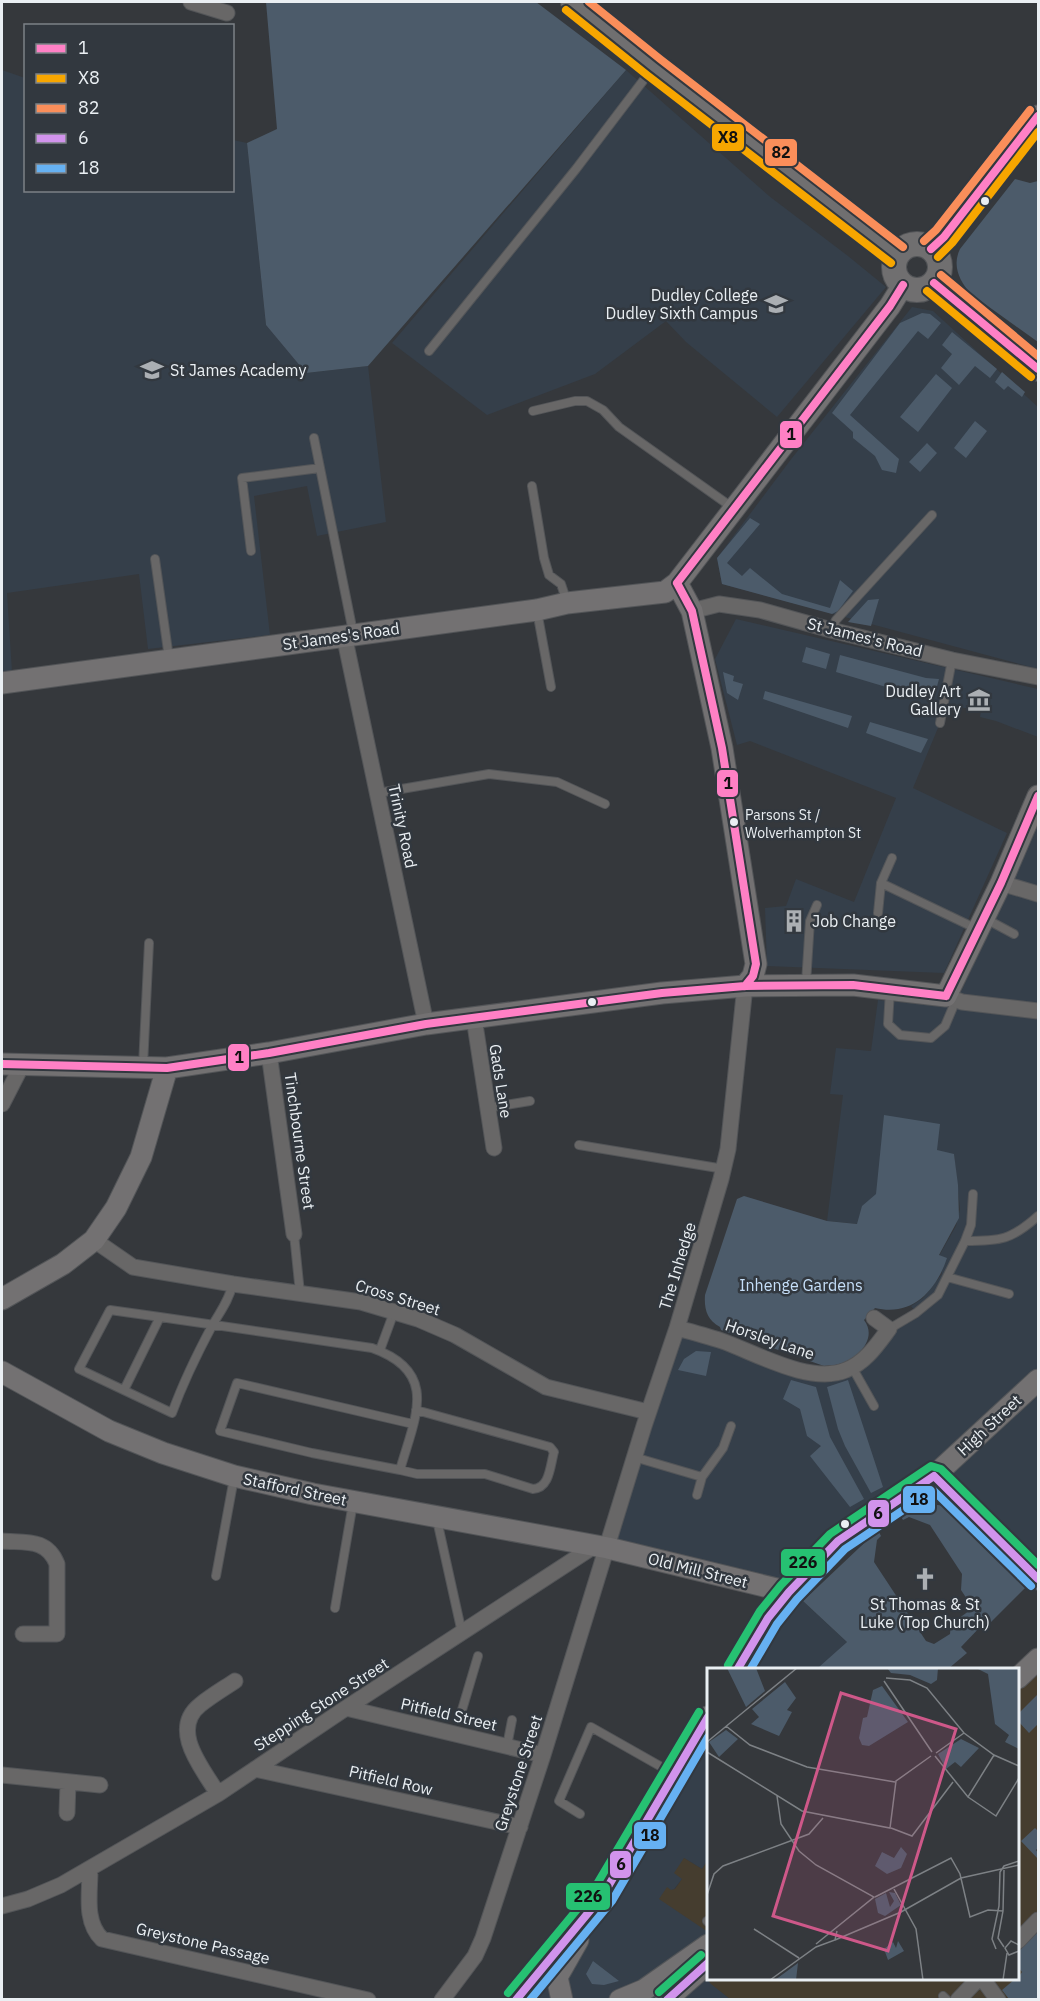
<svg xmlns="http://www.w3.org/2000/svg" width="1040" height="2001" font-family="'IBM Plex Sans',sans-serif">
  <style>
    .built { fill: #353f4a }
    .industrial { fill: #453d2f }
    .green { fill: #4c5b6a }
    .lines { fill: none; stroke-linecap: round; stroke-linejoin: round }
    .lane-casing { stroke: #535558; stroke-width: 10 }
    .street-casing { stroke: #535558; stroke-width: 17 }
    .secondary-casing { stroke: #535558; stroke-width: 23 }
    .primary-casing { stroke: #535558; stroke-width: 26 }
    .lane { stroke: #686767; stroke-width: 8 }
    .street { stroke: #686767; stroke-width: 15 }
    .secondary { stroke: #737172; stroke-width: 21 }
    .primary { stroke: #706f70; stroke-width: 24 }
    .bus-1-casing { stroke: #32383f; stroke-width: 12 }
    .bus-2-casing { stroke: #32383f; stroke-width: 12 }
    .bus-3-casing { stroke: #32383f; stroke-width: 12 }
    .bus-4-casing { stroke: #32383f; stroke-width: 12 }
    .bus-5-casing { stroke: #32383f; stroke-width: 12 }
    .bus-6-casing { stroke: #32383f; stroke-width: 12 }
    .bus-1 { stroke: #ff80c5; stroke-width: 8 }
    .bus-2 { stroke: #f7a600; stroke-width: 8 }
    .bus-3 { stroke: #fa8e5a; stroke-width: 8 }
    .bus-4 { stroke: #d193ec; stroke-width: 8 }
    .bus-5 { stroke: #66b1f2; stroke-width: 8 }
    .bus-6 { stroke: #26c172; stroke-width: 8 }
    .bus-dot { fill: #eaeff3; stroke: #32383f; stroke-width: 2 }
    .labels { text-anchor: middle; stroke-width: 5; stroke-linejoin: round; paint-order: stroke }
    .bus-label { font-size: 14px; fill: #eaeff3; stroke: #32383f; text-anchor: start }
    .poi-label { font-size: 16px; fill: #eaeff3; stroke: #32383f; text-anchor: end }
    .street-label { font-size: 16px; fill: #eaeff3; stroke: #32383f }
    .park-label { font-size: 16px; fill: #c6dff9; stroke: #32383f }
    .inset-road { fill: none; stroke: #7d8185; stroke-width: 1.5 }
    .view { fill: #ce5889; fill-opacity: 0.15; stroke: #ce5889; stroke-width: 3 }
    .inset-edge { fill: none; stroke: #eaeff3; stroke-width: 3 }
    .line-badge { stroke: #32383f; stroke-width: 2 }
    .pale-badge-label { font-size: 16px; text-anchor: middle; font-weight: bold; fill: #111 }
  </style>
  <rect width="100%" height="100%" fill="#35383c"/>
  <!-- built -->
  <path class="built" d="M2,70l23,8 1,112h206l1,-50 14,3 19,182 40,48 62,-7 18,156 -69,14 -10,-50 -53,10 16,139 -122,14 -9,-75 -132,19 5,79h-10z
    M626,70l143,126 79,60 38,31 -109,130 -91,-75 -20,-21 -71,53 -108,41 -95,-72z
    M912,307l21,4 105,96v262l-316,-85 -5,-26 75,-100z
    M736,619l302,70v48l-42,-16 -16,-4 1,-6 -37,-7 -4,19 -27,65 94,45 -63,140 -177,-7 -2,-58 21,-2 10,-27 58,23 42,-104 -146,-57 -13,4 -22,-86z
    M1038,818v761l-104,-103 -145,116 14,9 44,41 -27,25 1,2h-84l51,-76 -180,-45 69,-220 111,39 57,4 44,-42 27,-17 -5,-6 12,-8 19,-24 -3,-18 17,-30 4,-17 -6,-55 -96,70 -31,-3 16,-126 -13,-1 6,-46 35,3 7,-51 65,6 19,-16z
    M708,1717v143l-6,9 -18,-11 -2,21 -8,10 -3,2 -4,-4 41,45v20l-14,13 18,19 18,15 -214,1 87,-105z"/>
  <!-- industrial -->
  <path class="industrial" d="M1038,1659v189l-2,2 2,3v146h-308l-19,-15 -17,-20 14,-12v26h310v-300z
    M684,1858l18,11 6,-9v72l-49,-33 8,-12 4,3 4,-1 7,-10 -8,-6z"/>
  <!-- green -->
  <path class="green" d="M266,2h270l90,68 -258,296 -62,7 -40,-48 -19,-182 30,-14z
    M1015,179l15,4 8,-2v161l-67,-48c-12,-13 -19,-29 -11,-45z
    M922,313l8,1 11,9 -13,16 -10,-8 -68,84 49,44 -3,14 -14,-3 -7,-14 -22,-18v-6l-21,-19 68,-90z
    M952,332l45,37 -7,9 -15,-12 -16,19 -18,-17 11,-14 -10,-9z
    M1002,372l23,20 -3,5 -14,-11 -4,4 -9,-8z
    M936,374l16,14 -34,44 -18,-15z
    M975,421l12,10 -21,27 -12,-10z
    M927,443l10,10 -17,19 -11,-10z
    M750,518l10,6 -33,39 15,13 8,-8 32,26 48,14 10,-28 13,11 -15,20 -6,3 -110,-30 -5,-26z
    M879,599l-8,27 -23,-4 20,-22z
    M806,647l24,7 -4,15 -24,-7z
    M840,655l86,23 13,1 -6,22 -97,-29z
    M723,672l11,4 -1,5 10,3 -5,16 -11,-7z
    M765,691l87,25 -4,12 -85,-29z
    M870,722l58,17 -7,14 -55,-20z
    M884,1115l56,9 -3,26 17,4 4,31 1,33 -20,37 8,3c-11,33 -35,59 -72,50l-11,12c14,18 -6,39 -25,44 -5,2 -10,1 -15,2l-103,-36 -1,-3c-13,-7 -16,-18 -15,-32l32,-96 7,-3 83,25 30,3 5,-18 14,-12z
    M696,1351l15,1 -5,24 -28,-6 6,-11z
    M791,1380l25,7 14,50 34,62 -14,8 -40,-51 11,-10 -14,-10 -7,-27 -17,-10z
    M848,1380l35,107 -12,6 -26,-47 -7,-17 -11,-42z
    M921,1503l25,3 82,79 -41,41 -5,-1 -21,22 6,6 -19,16h-127l-2,-2 28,-25 -44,-41 75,-71 3,6 -4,4 -3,22 52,79 8,3 16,-10 1,-10 22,-16 -12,-18 1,-16 -32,-49 -21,-8 -6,3 -3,-5z
    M1038,1694v30l-9,9 -11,-12v-7z
    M1035,1828l3,3v17l-2,2 2,3v6l-17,-18z
    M1038,1932v67h-29l-7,-9 13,-11 3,-1 4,-6 -4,-5v-15z
    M593,1961l26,20 -15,4 -12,-1 -6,-10z"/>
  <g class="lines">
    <!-- lane casing -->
    <g class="lane-casing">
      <path id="lane" d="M429,351l147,-182 76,-100
        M533,411l42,-10h12l16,9 16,17 114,81
        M314,438l39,194
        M532,486l12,72 5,17 12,9 6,18
        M251,551l-9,-73 78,-10
        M155,559l14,99
        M537,611l14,76
        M831,630l5,-10 96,-105
        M940,723l12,-63
        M378,793l111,-19 68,8 48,22
        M881,883l96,46
        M878,913l3,-30 11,-25
        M986,919l28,15
        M806,983l4,-62 7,-16
        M890,990l-2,34 12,11 31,3 14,-12 11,-26
        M143,1066l6,-123
        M487,1108l43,-7
        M579,1145l145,24
        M294,1234l6,59
        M965,1241l6,-16 2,-31
        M1009,1294l-62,-17 18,-36c36,0 46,-1 73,-25
        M160,1317l-50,-7 -31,59 93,44c11,-30 25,-59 40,-87 9,-16 16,-24 21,-42
        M889,1329l27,-16 22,-18 9,-18
        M380,1350l14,-38
        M852,1367l22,39
        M124,1390l36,-73 212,31c68,24 43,69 28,122l-88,-17 -92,-22 17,-48 176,41
        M634,1457l68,20
        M400,1470l17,4h68l48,15c17,-1 17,-23 21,-37l-4,-5 -134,-37
        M697,1495l5,-18 21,-29 8,-22
        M437,1520l25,113
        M216,1576l18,-98
        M335,1608l18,-105
        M462,1710l16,-54
        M507,1746l5,-26
        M580,1814l-21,-13 32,-74 83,47
        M707,1921l1,1
        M943,1996l4,4"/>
    </g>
    <!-- street casing -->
    <g class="street-casing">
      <path id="street" d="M191,2l36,11
        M692,611l27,-7 41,6 71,20 121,30 86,17
        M344,635l82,389
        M1001,883l37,11
        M946,996l16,6 76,9
        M474,1018l20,130
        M269,1053l25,181
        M2,1104l20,-39
        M94,1240l39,27 100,17 128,18 57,17 37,16 91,52 102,25
        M677,1328c15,4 30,8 45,13 34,12 88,44 124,29 19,-7 31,-25 43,-41l-15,-11
        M2,1541c23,2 45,-3 55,23v70h-34
        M346,1708l197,47
        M255,1769l265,58
        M2,1775l98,10
        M218,1794c-15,-25 -49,-64 -18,-89 11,-9 23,-16 35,-24
        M67,1813l1,-31
        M90,1870c0,23 -6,52 12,69l266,61
        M2,1906l26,-7 33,-14 157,-91 128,-86 250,-163
        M1018,1941l20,-21
        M982,1978l16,22
        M442,2000l33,-44 8,-18 60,-183 101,-329 33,-98 44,-149 7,-30 17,-163
        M958,2000l21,-22"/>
    </g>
    <!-- secondary casing -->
    <g class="secondary-casing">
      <path id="secondary" d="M931,249l13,-12 94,-121
        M677,583l15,28 30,137 34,216 -3,12 -8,10
        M2,683l535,-73 30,-7 98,-11 12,-9 213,-277 13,-21
        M2,1064l165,4 102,-15 157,-29 236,-31 83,-7 108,-1 93,11 55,-113 37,-87
        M2,1299l61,-35 31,-24 22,-32 25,-51 26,-89
        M2,1372l107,59 54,22 71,23 79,18 295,54 181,44
        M934,1476l104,103
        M737,1670l31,-52 21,-26 49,-51 96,-65 104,-96
        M1018,1678l20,-19
        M516,2000l87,-105 105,-178
        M562,2000l-5,-23 21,-37
        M620,2000l24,-10 64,-45
        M666,2000l42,-37"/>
    </g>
    <!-- primary casing -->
    <g class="primary-casing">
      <path id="primary" d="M573,2l80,65 244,188
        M894 267a23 23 0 1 1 46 0a23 23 0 1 1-46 0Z
        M934,283l104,86"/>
    </g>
    <!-- lane -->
    <use href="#lane" class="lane"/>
    <!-- street -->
    <use href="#street" class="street"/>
    <!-- secondary -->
    <use href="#secondary" class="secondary"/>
    <!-- primary -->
    <use href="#primary" class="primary"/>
    <!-- bus-1 casing -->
    <g class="bus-1-casing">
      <path id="bus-1" d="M931,249l13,-12 94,-121
        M934,283l104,86
        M677,583l15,28 30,137 34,216 -3,12 -8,10
        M677,583l213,-277 13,-21
        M946,996l55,-113 37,-87
        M2,1064l165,4 102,-15 157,-29 236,-31 83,-7 108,-1 93,11"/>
    </g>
    <!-- bus-2 casing -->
    <g class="bus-2-casing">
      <path id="bus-2" d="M566,10l81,65 244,188
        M938,257l14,-14 86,-111
        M927,291l104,86"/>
    </g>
    <!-- bus-3 casing -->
    <g class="bus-3-casing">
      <path id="bus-3" d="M589,2l71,57 243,188
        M924,241l12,-11 94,-120
        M941,275l97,81"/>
    </g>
    <!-- bus-4 casing -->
    <g class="bus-4-casing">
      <path id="bus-4" d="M737,1670l31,-52 21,-26 49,-51 96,-65 104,103
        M516,2000l87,-105 105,-178
        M667,2000l41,-37"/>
    </g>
    <!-- bus-5 casing -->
    <g class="bus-5-casing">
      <path id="bus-5" d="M750,1670l27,-46 20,-25 48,-50 88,-59 98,96
        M530,2000l82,-99 96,-164"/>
    </g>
    <!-- bus-6 casing -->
    <g class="bus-6-casing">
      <path id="bus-6" d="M728,1665l32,-54 21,-26 49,-51 101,-68 10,3 97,96
        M659,1992l42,-37
        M508,1993l86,-104 105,-177"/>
    </g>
    <!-- bus-1 -->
    <use href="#bus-1" class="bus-1"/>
    <!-- bus-2 -->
    <use href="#bus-2" class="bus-2"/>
    <!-- bus-3 -->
    <use href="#bus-3" class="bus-3"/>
    <!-- bus-4 -->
    <use href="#bus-4" class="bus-4"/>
    <!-- bus-5 -->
    <use href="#bus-5" class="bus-5"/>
    <!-- bus-6 -->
    <use href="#bus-6" class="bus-6"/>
  </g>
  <!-- icons -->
  <defs>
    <g id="university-bare" transform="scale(1.8)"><path d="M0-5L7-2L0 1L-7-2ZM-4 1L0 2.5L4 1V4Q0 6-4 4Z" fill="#abafb3" stroke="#32383f" stroke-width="2.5" paint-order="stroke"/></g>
    <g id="school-bare" transform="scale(1.8)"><path d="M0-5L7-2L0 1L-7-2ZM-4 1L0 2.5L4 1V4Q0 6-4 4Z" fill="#abafb3" stroke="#32383f" stroke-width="2.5" paint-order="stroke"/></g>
    <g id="museum-bare" transform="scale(1.8)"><path d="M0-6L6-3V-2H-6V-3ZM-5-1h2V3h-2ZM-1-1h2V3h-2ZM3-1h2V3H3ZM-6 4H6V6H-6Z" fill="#abafb3" stroke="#32383f" stroke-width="2.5" paint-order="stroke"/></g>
    <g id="building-bare" transform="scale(1.8)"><path d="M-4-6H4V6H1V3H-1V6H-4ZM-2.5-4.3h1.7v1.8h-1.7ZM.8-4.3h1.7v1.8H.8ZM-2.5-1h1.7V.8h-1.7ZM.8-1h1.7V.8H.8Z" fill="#abafb3" stroke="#32383f" stroke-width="2.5" paint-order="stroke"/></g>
    <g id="church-bare" transform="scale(1.8)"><path d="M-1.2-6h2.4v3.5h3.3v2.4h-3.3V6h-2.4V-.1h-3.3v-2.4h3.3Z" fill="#abafb3" stroke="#32383f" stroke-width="2.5" paint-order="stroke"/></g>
  </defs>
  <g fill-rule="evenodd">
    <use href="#university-bare" x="776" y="304"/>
    <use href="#school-bare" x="152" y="370"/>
    <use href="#museum-bare" x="979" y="700"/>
    <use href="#building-bare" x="794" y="921"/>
    <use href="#church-bare" x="925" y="1579"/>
  </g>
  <!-- markers -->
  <g class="bus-dot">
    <circle cx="985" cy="201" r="5"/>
    <circle cx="734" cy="822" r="5"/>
    <circle cx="592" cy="1002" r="5"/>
    <circle cx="845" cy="1524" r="5"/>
  </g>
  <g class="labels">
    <!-- bus labels -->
    <g class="bus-label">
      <text x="745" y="820">Parsons St /<tspan x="745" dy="18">Wolverhampton St</tspan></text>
    </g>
    <!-- poi labels -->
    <g class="poi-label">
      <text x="758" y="301">Dudley College<tspan x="758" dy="18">Dudley Sixth Campus</tspan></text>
      <text x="170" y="376" text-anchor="start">St James Academy</text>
      <text x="961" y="697">Dudley Art<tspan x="961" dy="18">Gallery</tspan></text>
      <text x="812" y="927" text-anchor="start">Job Change</text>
      <text x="925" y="1610" text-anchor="middle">St Thomas &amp; St<tspan x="925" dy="18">Luke (Top Church)</tspan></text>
    </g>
    <!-- street labels -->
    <g class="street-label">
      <text transform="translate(341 636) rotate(-8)" y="6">St James's Road</text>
      <text transform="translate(865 637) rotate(14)" y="6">St James's Road</text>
      <text transform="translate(403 826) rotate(78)" y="6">Trinity Road</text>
      <text transform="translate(501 1081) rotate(81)" y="6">Gads Lane</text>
      <text transform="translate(300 1141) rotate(82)" y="6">Tinchbourne Street</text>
      <text transform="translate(677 1266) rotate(-73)" y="6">The Inhedge</text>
      <text transform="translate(398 1297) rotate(17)" y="6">Cross Street</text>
      <text transform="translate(770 1339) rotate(19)" y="6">Horsley Lane</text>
      <text transform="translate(989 1425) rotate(-43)" y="6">High Street</text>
      <text transform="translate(295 1489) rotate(12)" y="6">Stafford Street</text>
      <text transform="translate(698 1570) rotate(14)" y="6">Old Mill Street</text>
      <text transform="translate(321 1704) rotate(-33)" y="6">Stepping Stone Street</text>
      <text transform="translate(449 1714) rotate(13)" y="6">Pitfield Street</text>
      <text transform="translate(518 1773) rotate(-72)" y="6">Greystone Street</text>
      <text transform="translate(391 1780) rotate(13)" y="6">Pitfield Row</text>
      <text transform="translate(203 1943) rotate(13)" y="6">Greystone Passage</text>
    </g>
    <!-- park labels -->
    <g class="park-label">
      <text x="801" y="1291">Inhenge Gardens</text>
    </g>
  </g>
  <!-- overview -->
  <g transform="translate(707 1668)">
    <rect width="312" height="312" fill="#35383c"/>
    <path d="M20,0h29l9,23 -19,16zM180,0h51l-1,12 -6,4 -21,-9 -19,-2zM269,0h43v81l-14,-7 4,-7 -14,-11 -7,-50zM78,14l11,16 -9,12 5,2 -13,24 -28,-12 8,-7 -7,-8zM175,18l26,36 -39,24 -7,-1 -3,-7 4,-20 4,-1 6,-27zM19,62l12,9 -19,18 -10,-15zM254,71l18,9 -18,19 -6,-5 -9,7 -8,-15zM194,179l6,7 -6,14 -14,6 -12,-8 7,-14 12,6zM182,224l6,1 6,12 -16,11 -7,-3 -3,-14 11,-6 4,14 4,-6zM191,273l6,10 -16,9 -4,-11 9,-7 3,6zM91,295l-2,17h-22l5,-3z" fill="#4c5b6a"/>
    <path class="inset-road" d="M179,10l24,2 17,8 37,45 30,22 25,11M177,13l48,71M19,58l24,19 57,22 88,15M0,74l90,-74M0,84l95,59 88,17 6,-47 35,-25M229,85l28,-20M228,88l33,41 26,-42M70,128l4,28 18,27 17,14 58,32 -58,47M261,129l28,19 23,-38M184,160l21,8 41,-54M187,221l22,40 7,51M0,227l7,-21 9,-8 86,-32 14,-16M168,229l76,-39 9,16 10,43 18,-7 15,1M47,261l45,29M128,272l66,-28 60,-34 58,-13M312,277l-8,-4 -6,7 4,7 10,-4M297,279l-6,-9 5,-27 1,-41M289,281l-4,-10 7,-33 1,-34 4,-6 15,-5M63,312l46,-33 19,-7 2,-9M296,312l4,-27"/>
    <path class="view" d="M134,25l115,36 -68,222 -115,-35z"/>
    <rect width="312" height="312" class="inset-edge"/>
  </g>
  <g class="line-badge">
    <rect x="711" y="123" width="34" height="29" rx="6" fill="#f7a600"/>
    <rect x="764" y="138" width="34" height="29" rx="6" fill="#fa8e5a"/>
    <rect x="779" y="420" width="24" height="29" rx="6" fill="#ff80c5"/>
    <rect x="716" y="769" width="23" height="29" rx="6" fill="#ff80c5"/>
    <rect x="227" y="1043" width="23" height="29" rx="6" fill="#ff80c5"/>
    <rect x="902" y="1485" width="34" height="29" rx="6" fill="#66b1f2"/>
    <rect x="867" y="1499" width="23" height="29" rx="6" fill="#d193ec"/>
    <rect x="780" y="1548" width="46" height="29" rx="6" fill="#26c172"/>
    <rect x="633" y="1821" width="34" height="29" rx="6" fill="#66b1f2"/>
    <rect x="609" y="1850" width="23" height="29" rx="6" fill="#d193ec"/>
    <rect x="565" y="1882" width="46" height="29" rx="6" fill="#26c172"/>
  </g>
  <g class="pale-badge-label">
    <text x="728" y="143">X8</text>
    <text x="781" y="158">82</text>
    <text x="791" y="440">1</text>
    <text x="728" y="789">1</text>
    <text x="239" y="1063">1</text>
    <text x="919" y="1505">18</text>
    <text x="878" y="1519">6</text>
    <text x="803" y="1568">226</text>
    <text x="650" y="1841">18</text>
    <text x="621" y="1870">6</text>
    <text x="588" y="1902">226</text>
  </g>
  <!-- border -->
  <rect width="1040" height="2001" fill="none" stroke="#eaeff3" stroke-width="6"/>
  <!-- legend -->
  <rect x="24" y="24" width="210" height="168" fill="#32383f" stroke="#7c8187" stroke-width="1.5"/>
  <rect x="36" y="44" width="30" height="9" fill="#ff80c5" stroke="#7c8187" stroke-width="1.5"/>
  <text x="78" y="54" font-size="18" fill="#eaeff3">1</text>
  <rect x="36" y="74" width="30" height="9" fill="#f7a600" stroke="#7c8187" stroke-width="1.5"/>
  <text x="78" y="84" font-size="18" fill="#eaeff3">X8</text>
  <rect x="36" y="104" width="30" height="9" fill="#fa8e5a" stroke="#7c8187" stroke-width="1.5"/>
  <text x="78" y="114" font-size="18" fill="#eaeff3">82</text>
  <rect x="36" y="134" width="30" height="9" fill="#d193ec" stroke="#7c8187" stroke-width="1.5"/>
  <text x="78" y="144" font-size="18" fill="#eaeff3">6</text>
  <rect x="36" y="164" width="30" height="9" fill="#66b1f2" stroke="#7c8187" stroke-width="1.5"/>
  <text x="78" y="174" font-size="18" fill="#eaeff3">18</text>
</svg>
